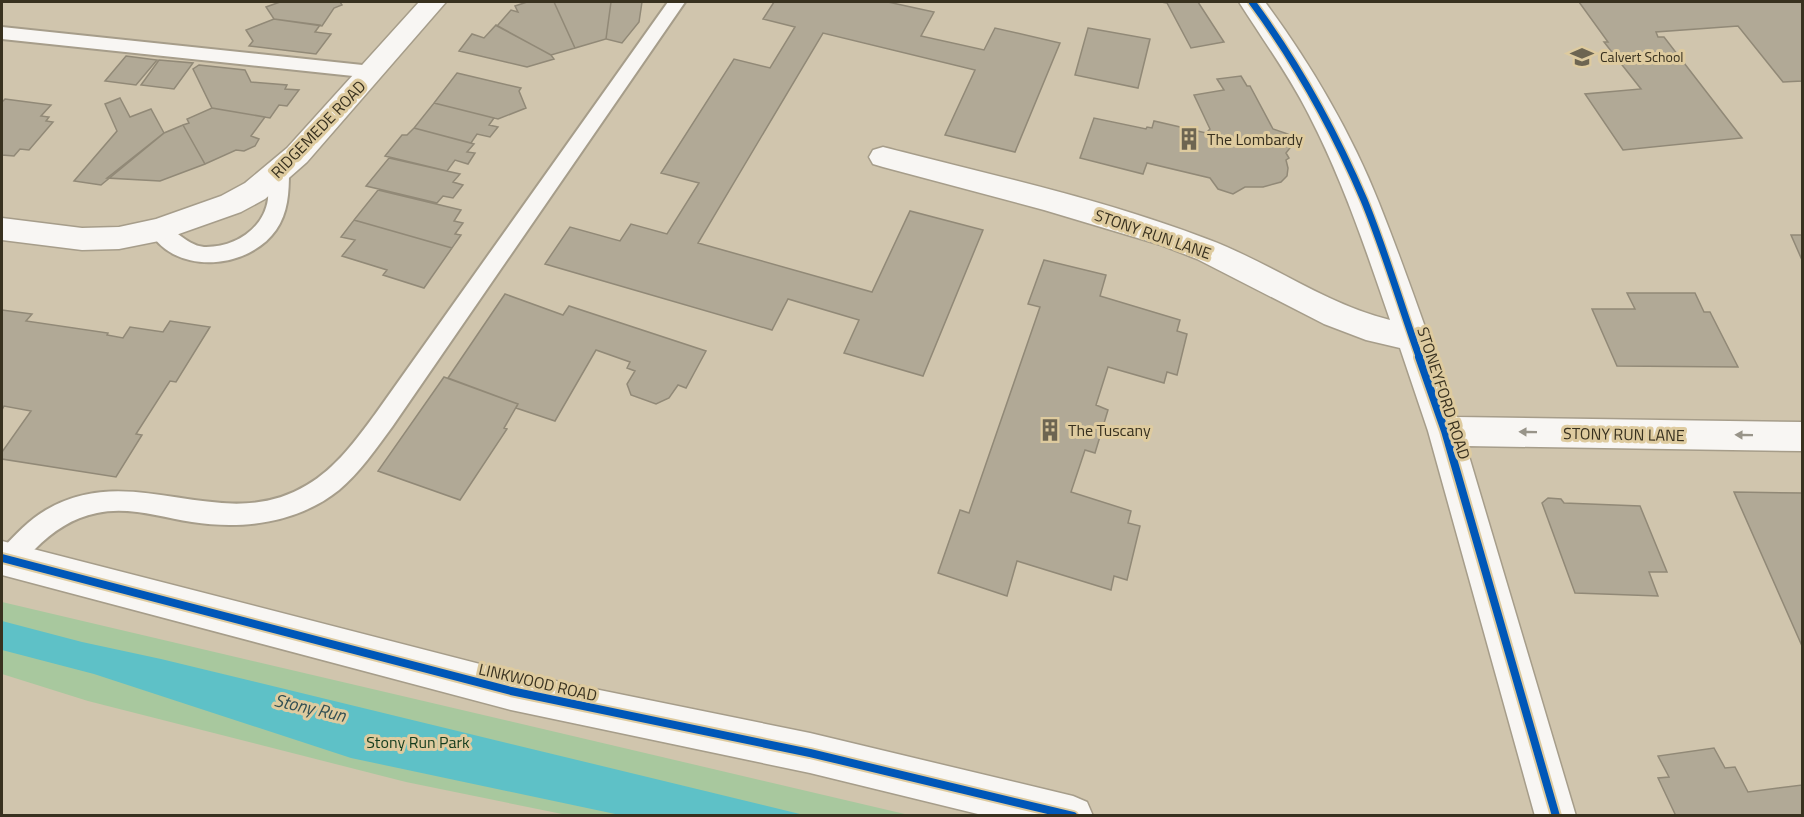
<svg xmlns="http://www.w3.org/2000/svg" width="1804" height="817" font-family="'Titillium Web',sans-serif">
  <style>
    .green { fill: #a8c89e }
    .water { fill: #5ec1c7 }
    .building { fill: #b1a996; stroke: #918977; stroke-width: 1.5 }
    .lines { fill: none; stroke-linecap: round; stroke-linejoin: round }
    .lane-casing { stroke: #a69d8a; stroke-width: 4 }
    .street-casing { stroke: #a69d8a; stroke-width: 3 }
    .lane { fill: #f8f6f3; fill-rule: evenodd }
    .street { fill: #f8f6f3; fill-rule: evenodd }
    .cycleway-far1-casing { stroke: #decb9f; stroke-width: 10 }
    .cycleway-casing { stroke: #decb9f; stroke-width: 12 }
    .cycleway-far1 { stroke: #0057b8; stroke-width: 7 }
    .cycleway { stroke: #0057b8; stroke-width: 8 }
    .oneway { fill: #989489 }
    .labels { text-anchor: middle; stroke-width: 6; stroke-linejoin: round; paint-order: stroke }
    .far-poi-label { font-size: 14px; fill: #38311f; stroke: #decb9f; text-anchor: start }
    .street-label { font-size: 16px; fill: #38311f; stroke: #decb9f }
    .poi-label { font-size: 16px; fill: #38311f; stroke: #decb9f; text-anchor: start }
    .park-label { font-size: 16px; fill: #153d1e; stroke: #decb9f }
    .water-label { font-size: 18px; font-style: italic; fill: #324f53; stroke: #decb9f }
  </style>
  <rect width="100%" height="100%" fill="#d0c5ad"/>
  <!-- green -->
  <path class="green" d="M2,602l907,213h-342l-161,-33 -318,-81 -86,-27z"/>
  <!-- water -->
  <path class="water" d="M2,621l80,21 79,17 643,156h-184l-269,-57 -257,-84 -92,-24z"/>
  <!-- building -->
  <path class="building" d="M280,2h60l2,3 -8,3 -12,18 -48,-7 -8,-12z
    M527,2h27l21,46 -24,7 -54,-29 14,-16 7,2 -3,-6z
    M554,2h57l-5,37 -31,9z
    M611,2h31l-3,20 -17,21 -16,-4z
    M774,2h114l46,10 -13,24 63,14 11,-22 65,15 -45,109 -70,-17 30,-65 -152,-37 -125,210 174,49 38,-81 73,19 -60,146 -79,-23 15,-33 -71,-21 -16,31 -227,-66 25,-37 50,14 11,-17 36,10 32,-51 -38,-10 73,-114 36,9 25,-41 -32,-8z
    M1161,2h37l26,40 -33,6 -24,-45z
    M1579,2h223v79l-19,1 -45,-56 -82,6 2,5h6l78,101 -119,12 -38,-56 56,-5 -37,-47h4z
    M274,19l46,6 -5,7 16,2 -15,20 -67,-8 4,-5 -7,-11z
    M496,25l55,30 3,4 -27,8 -68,-16 13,-17 12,4z
    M1088,28l62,11 -12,49 -63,-13z
    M126,56l31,4 -21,25 -31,-4z
    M159,60l34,3 -19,26 -33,-4z
    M199,65l46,5 6,12 36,3 -2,4 14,1 -12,16 -8,-1 -9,13 -58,-10 -19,-39z
    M457,73l64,15 -2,3 7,17 -28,11 -64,-16z
    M1241,76l6,10h3l23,43 15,5 5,10 -7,9 3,5 -3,2 2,8 -1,8 -6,6 -18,5h-18l-12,7 -15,-5 -8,-11 -63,-15 -4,11 -63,-16 14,-40 52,11 1,-2 5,1 2,-7 52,12 4,-4 -16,-34 30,-5 -7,-11z
    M120,98l10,19 21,-8 13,24 -63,52 -27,-4 43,-50 -12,-27z
    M5,99l46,6 -10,11 8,1 -3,4 7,1 -24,28 -9,-1 -6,7 -12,-1v-53z
    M434,103l60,15 -5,7 9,2 -8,10 -13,-3 -6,9 -57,-15z
    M212,108l53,9 -14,19 8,3 -4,7 -11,5 -8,-1 -31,14 -22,-39 6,-2 -2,-4z
    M183,125l22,39 -45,17 -53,-3 57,-45z
    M414,128l60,16 -7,8 8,1 -7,11 -13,-4 -8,11 -62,-15 17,-21h5z
    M389,158l71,16 -7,8 10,3 -10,13 -10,-2 -6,7 -71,-17z
    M378,190l83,20 -7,11 9,2 -8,11 6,1 -9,13 -98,-28z
    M354,220l98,28 -28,40 -41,-13 4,-5 -45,-14 13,-16 -14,-3z
    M1791,235h11v25z
    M1044,260l62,15 -6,21 80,24 -3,11 10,3 -10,41 -10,-3 -3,11 -56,-16 -12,38 12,5 -13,43 -10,-3 -14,42 60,19 -3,12 12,3 -13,54 -13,-4 -3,14 -94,-29 -10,35 -69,-23 22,-63 9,3 71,-206 -12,-3z
    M1627,293h68l9,19h6l28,55 -121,-1 -25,-57h43z
    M505,294l58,21 6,-9 137,45 -20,37 -8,-3 -9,13 -13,6 -25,-9 -4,-11 8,-13 -8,-3 3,-6 -34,-12 -41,71 -39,-13 2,-4 -70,-26z
    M2,310l30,4 -6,7 82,12 -1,2 16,3 7,-11 33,5 7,-11 40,6 -34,55 -6,-1 -34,53 6,1 -26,42 -114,-18v-7l29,-41 -27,-5 -2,4z
    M444,377l74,27 -14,24 3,1 -47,71 -82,-29z
    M1734,492l68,1v153z
    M1548,498l13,1 3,4 76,3 27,66h-18l9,24 -83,-3 -33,-90z
    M1714,748l11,20 10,-1 13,25 54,-7v31h-126l-18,-38 11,-1 -11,-21z"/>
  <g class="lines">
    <!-- lane casing -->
    <g class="lane-casing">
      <path id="lane" d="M668,2h17l-293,425c-16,22 -32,45 -53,63 -41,33 -97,40 -147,32 -31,-5 -64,-16 -95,-9 -25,5 -44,18 -62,36 -9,8 -16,18 -28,22l-5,-2v-20c13,-14 27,-29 44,-39 89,-52 175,27 261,-25 29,-17 49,-45 69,-72z
        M2,27l370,39 6,2 3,4 -3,4 -6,2 -370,-39z
        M279,165l7,2 3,5c0,20 -1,41 -13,58 -28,40 -102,46 -127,0l3,-5c18,-6 30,20 52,22 30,1 60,-18 64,-48 1,-11 -1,-23 4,-32z"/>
    </g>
    <!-- street casing -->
    <g class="street-casing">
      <path id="street" d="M419,2h27l-139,160 -42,37 -24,13 -82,29 -40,8 -37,1 -80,-10v-22l80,10 37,-1 37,-8 65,-23 24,-13 42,-35z
        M1239,2h26c44,59 87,132 114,201 28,70 52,142 78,214l345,5v29l-336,-5 110,370h-41l-107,-385 -28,-83 -34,-8 -42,-16 -127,-65 -36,-14 -117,-35 -161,-43 -10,-3 -4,-7 4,-7 10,-3c108,28 220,52 324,92 63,23 118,65 183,81 -24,-70 -47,-139 -81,-205 -20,-40 -46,-75 -70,-113z
        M2,541l509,131 299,61 263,63 14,6 6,14h-107l-176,-43 -299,-63 -509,-135z"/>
    </g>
    <!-- lane -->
    <use href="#lane" class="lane"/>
    <!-- street -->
    <use href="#street" class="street"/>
    <!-- cycleway-far1 casing -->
    <g class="cycleway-far1-casing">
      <path id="cycleway-far1" d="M1252,2c45,61 82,128 112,198 21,51 37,106 56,159"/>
    </g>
    <!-- cycleway casing -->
    <g class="cycleway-casing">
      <path id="cycleway" d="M1419,357l26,74 111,385
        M2,558l509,133 299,62 263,63"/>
    </g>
    <!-- cycleway-far1 -->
    <use href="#cycleway-far1" class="cycleway-far1"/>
    <!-- cycleway -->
    <use href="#cycleway" class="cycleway"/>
  </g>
  <!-- one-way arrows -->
  <defs><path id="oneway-solid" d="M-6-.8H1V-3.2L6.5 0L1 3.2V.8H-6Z" transform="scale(1.5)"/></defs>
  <g class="oneway">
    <use href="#oneway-solid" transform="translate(1528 432) rotate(-179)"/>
    <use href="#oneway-solid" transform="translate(1744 435) rotate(-179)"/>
  </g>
  <!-- icons -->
  <defs>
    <g id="school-bare" transform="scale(1.8)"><path d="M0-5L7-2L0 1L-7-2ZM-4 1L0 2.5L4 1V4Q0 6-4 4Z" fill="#6d6551" stroke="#decb9f" stroke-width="2.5" paint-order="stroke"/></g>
    <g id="building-bare" transform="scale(1.8)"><path d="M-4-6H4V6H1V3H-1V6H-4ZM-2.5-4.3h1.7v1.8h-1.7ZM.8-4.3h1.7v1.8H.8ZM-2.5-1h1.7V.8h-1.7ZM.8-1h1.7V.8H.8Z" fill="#6d6551" stroke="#decb9f" stroke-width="2.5" paint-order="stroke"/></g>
  </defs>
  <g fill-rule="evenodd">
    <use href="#school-bare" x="1582" y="57"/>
    <use href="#building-bare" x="1189" y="139"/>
    <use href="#building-bare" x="1050" y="430"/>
  </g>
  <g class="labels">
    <!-- far-poi labels -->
    <g class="far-poi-label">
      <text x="1600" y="62">Calvert School</text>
    </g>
    <!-- street labels -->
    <g class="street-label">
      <text transform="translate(318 129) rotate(-46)" y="6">RIDGEMEDE ROAD</text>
      <text transform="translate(1153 234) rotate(19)" y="6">STONY RUN LANE</text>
      <text transform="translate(1444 393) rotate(72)" y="6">STONEYFORD ROAD</text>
      <text transform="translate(1624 434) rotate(1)" y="6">STONY RUN LANE</text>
      <text transform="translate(538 682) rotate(13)" y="6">LINKWOOD ROAD</text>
    </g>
    <!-- poi labels -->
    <g class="poi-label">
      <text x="1207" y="145">The Lombardy</text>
      <text x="1068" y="436">The Tuscany</text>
    </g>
    <!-- park labels -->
    <g class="park-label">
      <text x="418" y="748">Stony Run Park</text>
    </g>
    <!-- water labels -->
    <g class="water-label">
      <text transform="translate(310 708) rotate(13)" y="6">Stony Run</text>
    </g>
  </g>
  <!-- border -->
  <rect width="1804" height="817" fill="none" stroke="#38311f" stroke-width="6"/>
</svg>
